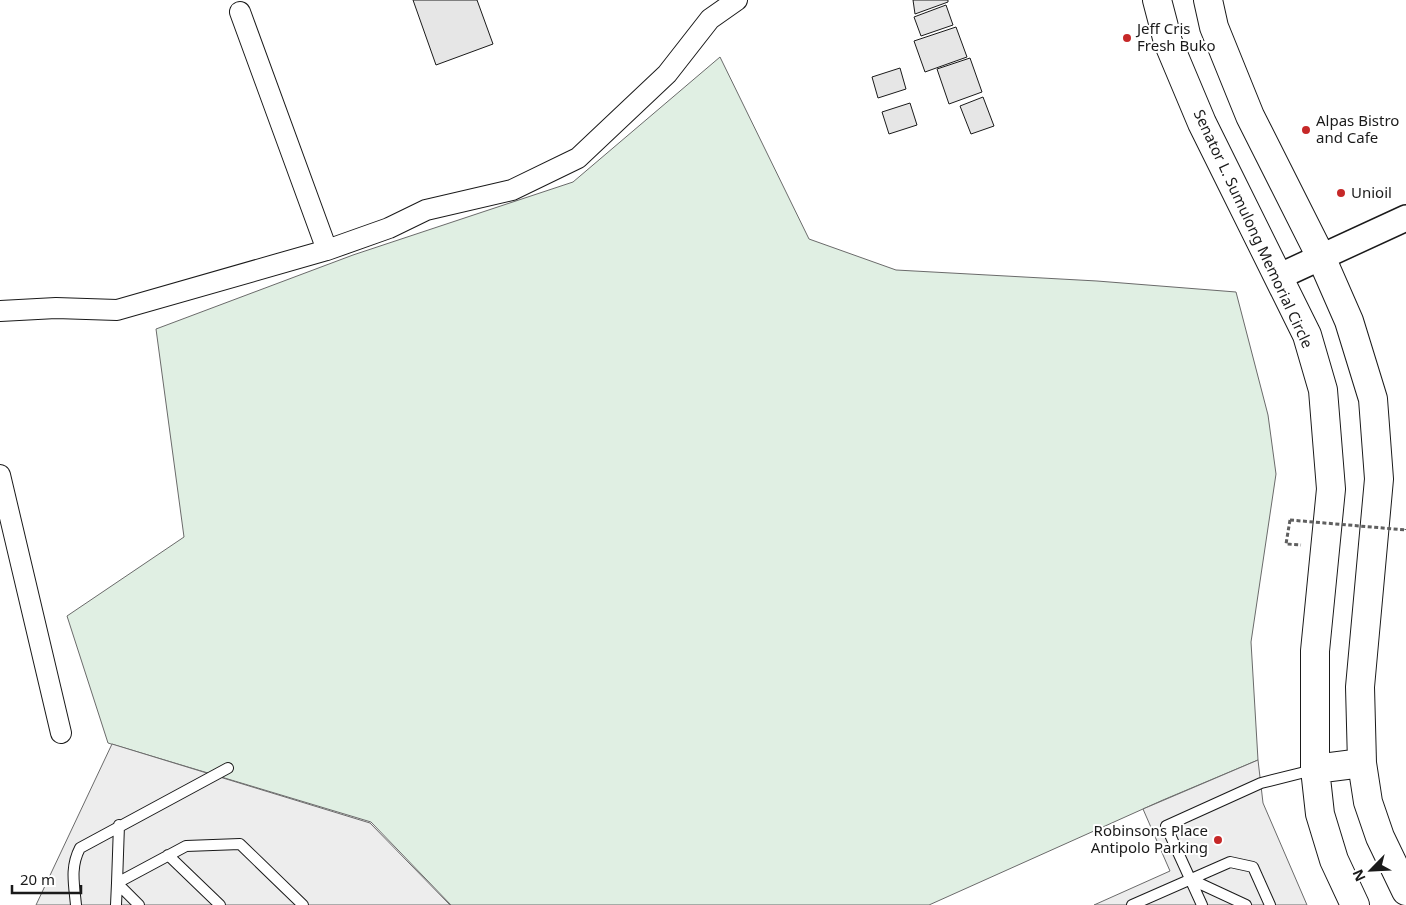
<svg xmlns="http://www.w3.org/2000/svg" width="1406" height="905" font-family="'Noto Sans',sans-serif">
  <style>
    .green { fill: #e0efe3; stroke: #6a6a6a }
    .parking { fill: #ededed; stroke: #6a6a6a }
    .building { fill: #e6e6e6; stroke: #1a1a1a }
    .lines { fill: none; stroke-linecap: round; stroke-linejoin: round }
    .service-casing { stroke: #1a1a1a; stroke-width: 12 }
    .minor-casing { stroke: #1a1a1a; stroke-width: 22 }
    .tertiary-casing { stroke: #1a1a1a; stroke-width: 28 }
    .primary-casing { stroke: #1a1a1a; stroke-width: 30 }
    .path { stroke: #5f5f5f; stroke-width: 3; stroke-dasharray: 4 2.5; stroke-linecap: butt }
    .service { stroke: #fff; stroke-width: 10 }
    .minor { stroke: #fff; stroke-width: 20 }
    .tertiary { stroke: #fff; stroke-width: 25 }
    .primary { stroke: #fff; stroke-width: 28 }
    .path-bridge { stroke: #5f5f5f; stroke-width: 3; stroke-dasharray: 4 2.5; stroke-linecap: butt }
    .poi-dot { fill: #c62828; stroke: #fff; stroke-width: 2 }
    .labels { text-anchor: middle; stroke-width: 4; stroke-linejoin: round; paint-order: stroke }
    .poi-label { font-size: 15px; fill: #1a1a1a; stroke: #fff; text-anchor: start }
    .street-label { font-size: 15px; fill: #1a1a1a; stroke: #fff }
  </style>
  <rect width="100%" height="100%" fill="#fff"/>
  <!-- green -->
  <path class="green" d="M720,57l89,182 87,31 201,11 139,11 32,123 8,59 -25,168 7,118 -95,40 -234,105h-478l-80,-83 -263,-79 -41,-127 117,-79 -28,-208 197,-74 220,-73z"/>
  <!-- parking -->
  <path class="parking" d="M112,744l258,79 80,82h-414z
    M1258,760l5,43 44,102h-213l76,-34 -27,-62z"/>
  <!-- building -->
  <path class="building" d="M413,0h64l16,44 -57,21z
    M913,0h35v2l-33,12z
    M946,5l7,20 -32,11 -7,-19z
    M956,27l11,30 -42,15 -11,-31z
    M970,58l12,34 -33,12 -12,-35z
    M900,68l6,21 -28,9 -6,-21z
    M983,97l11,29 -23,8 -11,-28z
    M910,103l7,22 -28,9 -7,-22z"/>
  <g class="lines">
    <!-- service casing -->
    <g class="service-casing">
      <path id="service" d="M119,825l-2,58 22,22
        M168,855l52,50
        M1190,879l56,26
        M76,905c-2,-21 -6,-38 4,-57l148,-80
        M116,905l1,-22 69,-37 54,-2 63,61
        M1132,905l98,-43 23,5 17,38
        M1202,905l-36,-79 95,-43 52,-13"/>
    </g>
    <!-- minor casing -->
    <g class="minor-casing">
      <path id="minor" d="M327,250l62,-22 37,-18 86,-20 66,-32 89,-84 43,-55 27,-19
        M0,311l56,-3 61,2 210,-60 -87,-238
        M0,475l61,258"/>
    </g>
    <!-- tertiary casing -->
    <g class="tertiary-casing">
      <path id="tertiary" d="M1278,277l128,-59"/>
    </g>
    <!-- primary casing -->
    <g class="primary-casing">
      <path id="primary" d="M1157,0l11,42 34,81 105,212 16,55 8,99 -16,162v118l5,45 14,46 21,45
        M1208,0l6,27 36,89 71,141 28,64 24,78 6,80 -19,208 2,76 6,39 12,35 26,54
        M1315,769l47,-6"/>
    </g>
    <!-- path -->
    <path class="path" d="M1290,520l-4,24 15,1
      M1406,530v-1"/>
    <!-- service -->
    <use href="#service" class="service"/>
    <!-- minor -->
    <use href="#minor" class="minor"/>
    <!-- tertiary -->
    <use href="#tertiary" class="tertiary"/>
    <!-- primary -->
    <use href="#primary" class="primary"/>
    <!-- path-bridge -->
    <path class="path-bridge" d="M1290,520l116,10"/>
  </g>
  <!-- markers -->
  <g class="poi-dot">
    <circle cx="1127" cy="38" r="5"/>
    <circle cx="1306" cy="130" r="5"/>
    <circle cx="1341" cy="193" r="5"/>
    <circle cx="1218" cy="840" r="5"/>
  </g>
  <g class="labels">
    <!-- poi labels -->
    <g class="poi-label">
      <text x="1137" y="34">Jeff Cris<tspan x="1137" dy="17">Fresh Buko</tspan></text>
      <text x="1316" y="126">Alpas Bistro<tspan x="1316" dy="17">and Cafe</tspan></text>
      <text x="1351" y="198">Unioil</text>
      <text x="1208" y="836" text-anchor="end">Robinsons Place<tspan x="1208" dy="17">Antipolo Parking</tspan></text>
    </g>
    <!-- street labels -->
    <g class="street-label">
      <text transform="translate(1253 229) rotate(65)" y="5">Senator L. Sumulong Memorial Circle</text>
    </g>
  </g>
  <!-- north arrow -->
  <g transform="translate(1371 870) rotate(246)" stroke="#ffffff" stroke-width="4" paint-order="stroke">
  <path d="M0-4L9 19L0 12L-9 19Z" fill="#1a1a1a"/>
  <text y="-8" font-size="14" font-weight="bold" text-anchor="middle" fill="#1a1a1a">N</text>
  </g>
  <!-- scale -->
  <path d="M12 885v8h69v-8" fill="none" stroke="#1a1a1a" stroke-width="2.5"/>
  <text x="20" y="885" font-size="15" fill="#1a1a1a" stroke="#ffffff" stroke-width="4" paint-order="stroke">20 m</text>
</svg>
